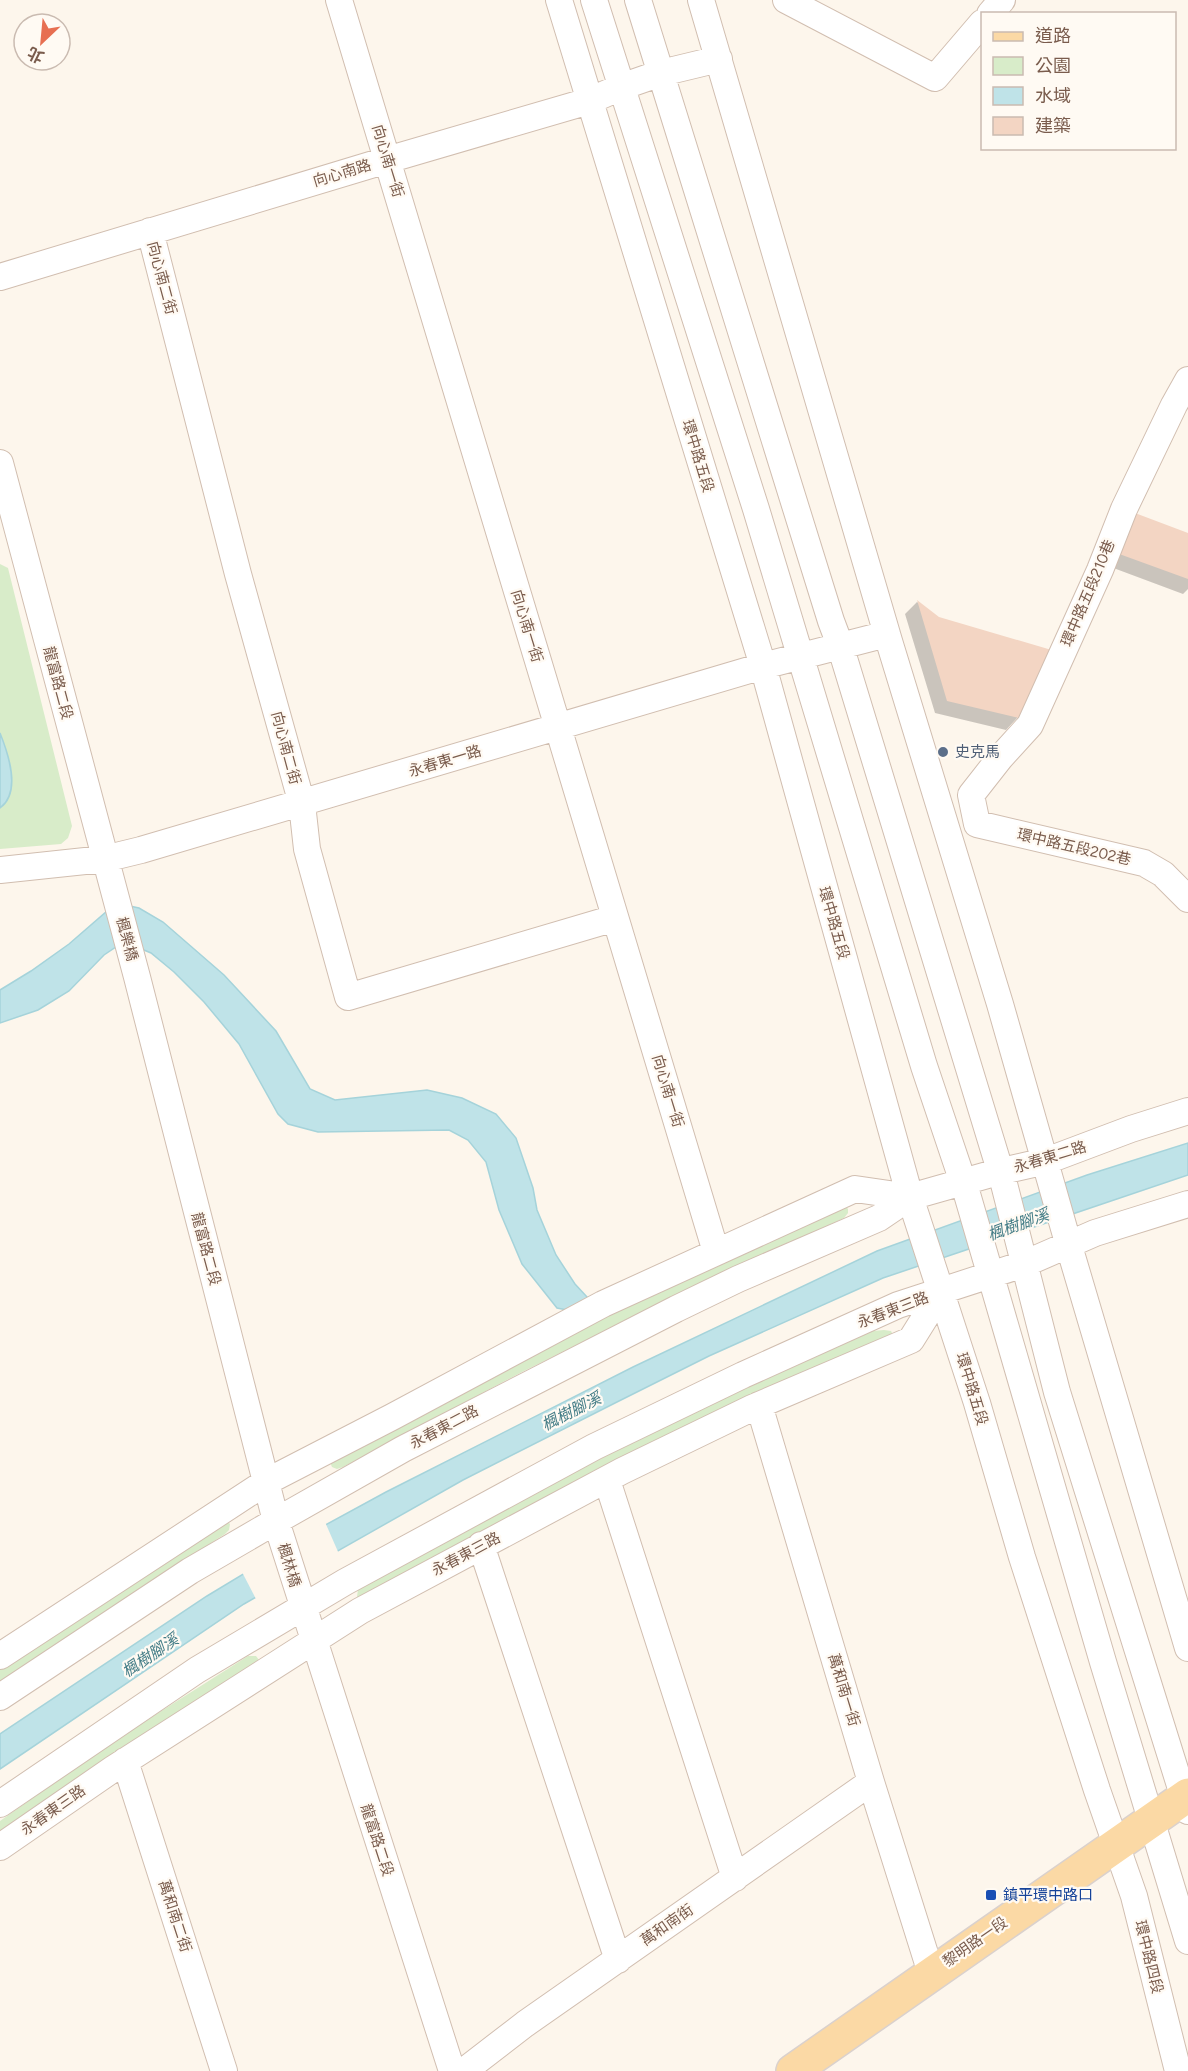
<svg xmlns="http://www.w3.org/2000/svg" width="1188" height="2071" viewBox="0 0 1188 2071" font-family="Figtree,'Noto Sans TC',sans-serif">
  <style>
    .green { fill: #d8ecc9 }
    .water { fill: #bfe3e8; stroke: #a5d3da; stroke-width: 1.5 }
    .pier { fill: #fdf6ec }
    .shadow { fill: #0003 }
    .building { fill: #f3d5c3 }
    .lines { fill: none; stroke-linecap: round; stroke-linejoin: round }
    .minor-casing { stroke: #d1beb0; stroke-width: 28 }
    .major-casing { stroke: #dad1cd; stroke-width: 36 }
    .minor { stroke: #fff; stroke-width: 26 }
    .major { stroke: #fbd9a5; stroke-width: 33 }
    .service-dot { fill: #5c6f8a; stroke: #fffaf3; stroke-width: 2 }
    .transit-dot { fill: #1a4fb4; stroke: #fffaf3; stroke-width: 2 }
    .labels { text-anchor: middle; stroke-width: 4.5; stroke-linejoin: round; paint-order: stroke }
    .street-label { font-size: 15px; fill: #7a5c4d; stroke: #fffaf3 }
    .service-label { font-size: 15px; fill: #4e5e75; stroke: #fffaf3; text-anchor: start }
    .transit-label { font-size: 15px; fill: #164399; stroke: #fffaf3; text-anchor: start }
    .water-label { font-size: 16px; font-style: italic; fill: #437c86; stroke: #fffaf3 }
  </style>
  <rect width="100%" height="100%" fill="#fdf6ec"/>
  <!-- green -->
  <path class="green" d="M0,564l8,4 64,258 -4,12 -7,6 -61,5z
    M844,1204l4,5v4l-4,5 -201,94 -121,60 -179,95 -6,2 -5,-2 -2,-5 246,-139z
    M884,1330l7,1 2,4 -531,268 -5,-6 1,-8 214,-116 148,-73 153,-69z
    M225,1519l5,5 -1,6 -4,4 -73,47 -152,103v-23z
    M248,1656h8l3,4v8l-259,173v-20l114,-80z"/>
  <!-- water -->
  <path class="water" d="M0,733c8,20 22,59 0,75z
    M125,905l14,3 24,14 61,53 52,56 34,58 25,11 92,-10 35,8 34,16 20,24 17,50 4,22 19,45 19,29 13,14 -21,12 -10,-2 -35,-44 -23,-54 -13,-48 -18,-22 -19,-10 -131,2 -30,-8 -10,-10 -39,-70 -35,-42 -30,-30 -23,-19 -19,-8 -16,2 -12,8 -35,36 -31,19 -38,13v-33l31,-19 38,-27 37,-32z
    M1188,1143v32l-305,103 -174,78 -92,46 -154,78 -219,124 -244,165v-35l207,-138 111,-67 68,-37 247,-125 244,-116 210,-76z"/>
  <!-- pier -->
  <path class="pier" d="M325,1522l14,32 -82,47 -15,-29z"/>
  <!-- shadow -->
  <path class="shadow" d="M1114,524l74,10v55l-5,5 -83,-31z
    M917,602l22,16 79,99 -12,13 -71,-17 -30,-99z"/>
  <!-- building -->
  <path class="building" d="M1127,510l61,23v46l-77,-28z
    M917,600l22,17 116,34 -36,67 -72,-17z"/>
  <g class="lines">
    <defs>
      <path id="minor" d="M339,0l377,1252
        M559,0l204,666 147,531 67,206 45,154 75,233 37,106 44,175
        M594,0l162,509 168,557 43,128 136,468 85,279
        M638,0l193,621 9,24 163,535 54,212 131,419
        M701,0l188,641 111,363 69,242 119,402
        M786,0l149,78 47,-55
        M990,14l12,-14
        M150,231l88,343 64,230 5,45 41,148 267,-79
        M0,277l387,-117 202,-59 32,-14 40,-14 58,-14
        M1188,380l-14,25 -50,104 -24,61 -70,155 -30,33 -29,37 6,29 167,39 19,11 25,25
        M0,463l137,514 139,544 176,550
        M0,870l104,-11 37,-9 622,-184 124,-32
        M759,1405l112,377 60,191
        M607,1480l128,398
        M481,1545l137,415
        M0,1656l266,-174 126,-65 211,-113 252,-115 55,8
        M0,1697l190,-126 86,-50 127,-72 273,-140 62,-30 141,-61 31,-21 88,-25 48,-11 85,-32 57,-18
        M125,1761l99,310
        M0,1804l197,-134 148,-88 249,-135 149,-72 155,-70 126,-41 71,-31 93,-29
        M0,1847l113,-78 247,-158 262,-140 130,-63 159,-68 30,-48
        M464,2071l61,-47 346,-242"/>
      <path id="major" d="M793,2071l395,-276"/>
    </defs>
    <!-- minor casing -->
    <use href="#minor" class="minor-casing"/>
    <!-- major casing -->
    <use href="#major" class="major-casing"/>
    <!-- minor -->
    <use href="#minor" class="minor"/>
    <!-- major -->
    <use href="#major" class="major"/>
  </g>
  <!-- markers -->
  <circle class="service-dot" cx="943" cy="752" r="6"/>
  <rect class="transit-dot" x="985" y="1889" width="12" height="12" rx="3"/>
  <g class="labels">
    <!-- street labels -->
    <g class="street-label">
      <text transform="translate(388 161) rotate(73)" y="5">向心南一街</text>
      <text transform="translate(342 173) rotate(-17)" y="5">向心南路</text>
      <text transform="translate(162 278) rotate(75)" y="5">向心南二街</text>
      <text transform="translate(698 456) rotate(73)" y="5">環中路五段</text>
      <text transform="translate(1088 593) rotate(-67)" y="5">環中路五段210巷</text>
      <text transform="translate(527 626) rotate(73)" y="5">向心南一街</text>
      <text transform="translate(58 683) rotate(75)" y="5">龍富路二段</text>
      <text transform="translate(286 748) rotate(75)" y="5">向心南二街</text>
      <text transform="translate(445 761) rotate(-17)" y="5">永春東一路</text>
      <text transform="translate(1074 847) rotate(13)" y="5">環中路五段202巷</text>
      <text transform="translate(834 923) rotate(74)" y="5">環中路五段</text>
      <text transform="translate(127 939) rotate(75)" y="5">楓樂橋</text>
      <text transform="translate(668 1091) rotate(73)" y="5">向心南一街</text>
      <text transform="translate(1050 1157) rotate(-17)" y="5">永春東二路</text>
      <text transform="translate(206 1249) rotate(75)" y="5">龍富路二段</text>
      <text transform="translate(893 1310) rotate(-21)" y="5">永春東三路</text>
      <text transform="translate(972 1389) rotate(73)" y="5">環中路五段</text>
      <text transform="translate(444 1427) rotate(-28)" y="5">永春東二路</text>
      <text transform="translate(466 1554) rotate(-28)" y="5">永春東三路</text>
      <text transform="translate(289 1565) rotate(73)" y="5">楓林橋</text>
      <text transform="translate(844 1690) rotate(73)" y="5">萬和南一街</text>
      <text transform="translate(53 1810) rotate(-35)" y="5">永春東三路</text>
      <text transform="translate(377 1840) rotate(72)" y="5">龍富路二段</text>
      <text transform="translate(175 1916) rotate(72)" y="5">萬和南二街</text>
      <text transform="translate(667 1925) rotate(-35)" y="5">萬和南街</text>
      <text transform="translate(975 1942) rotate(-35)" y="5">黎明路一段</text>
      <text transform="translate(1149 1957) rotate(76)" y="5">環中路四段</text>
    </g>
    <!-- service labels -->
    <g class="service-label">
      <text x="955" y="757">史克馬</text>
    </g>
    <!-- transit labels -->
    <g class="transit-label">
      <text x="1003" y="1900">鎮平環中路口</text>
    </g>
    <!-- water labels -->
    <g class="water-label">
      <text transform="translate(1018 1224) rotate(-20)" y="6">楓樹腳溪</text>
      <text transform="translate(571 1411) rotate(-27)" y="6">楓樹腳溪</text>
      <text transform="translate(150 1655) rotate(-34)" y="6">楓樹腳溪</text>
    </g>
  </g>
  <!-- legend -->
  <rect x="981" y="12" width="195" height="138" fill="#fffaf3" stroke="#cabbb1" stroke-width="1.5"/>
  <rect x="993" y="32" width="30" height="9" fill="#fbd9a5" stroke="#cabbb1" stroke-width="1.5"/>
  <text x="1035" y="42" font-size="18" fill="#7a5c4d">道路</text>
  <rect x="993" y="57" width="30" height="18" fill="#d8ecc9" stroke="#cabbb1" stroke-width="1.5"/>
  <text x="1035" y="72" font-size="18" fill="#7a5c4d">公園</text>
  <rect x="993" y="87" width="30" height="18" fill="#bfe3e8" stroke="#cabbb1" stroke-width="1.5"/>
  <text x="1035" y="102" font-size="18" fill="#7a5c4d">水域</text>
  <rect x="993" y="117" width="30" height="18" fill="#f3d5c3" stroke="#cabbb1" stroke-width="1.5"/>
  <text x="1035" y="132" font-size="18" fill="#7a5c4d">建築</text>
  <!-- north arrow -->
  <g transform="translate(42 42) rotate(206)"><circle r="28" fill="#fffaf3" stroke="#cabbb1" stroke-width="1.5"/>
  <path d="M0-4.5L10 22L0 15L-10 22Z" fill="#e76f51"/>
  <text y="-9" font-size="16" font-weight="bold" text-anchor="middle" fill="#7a5c4d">北</text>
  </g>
</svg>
